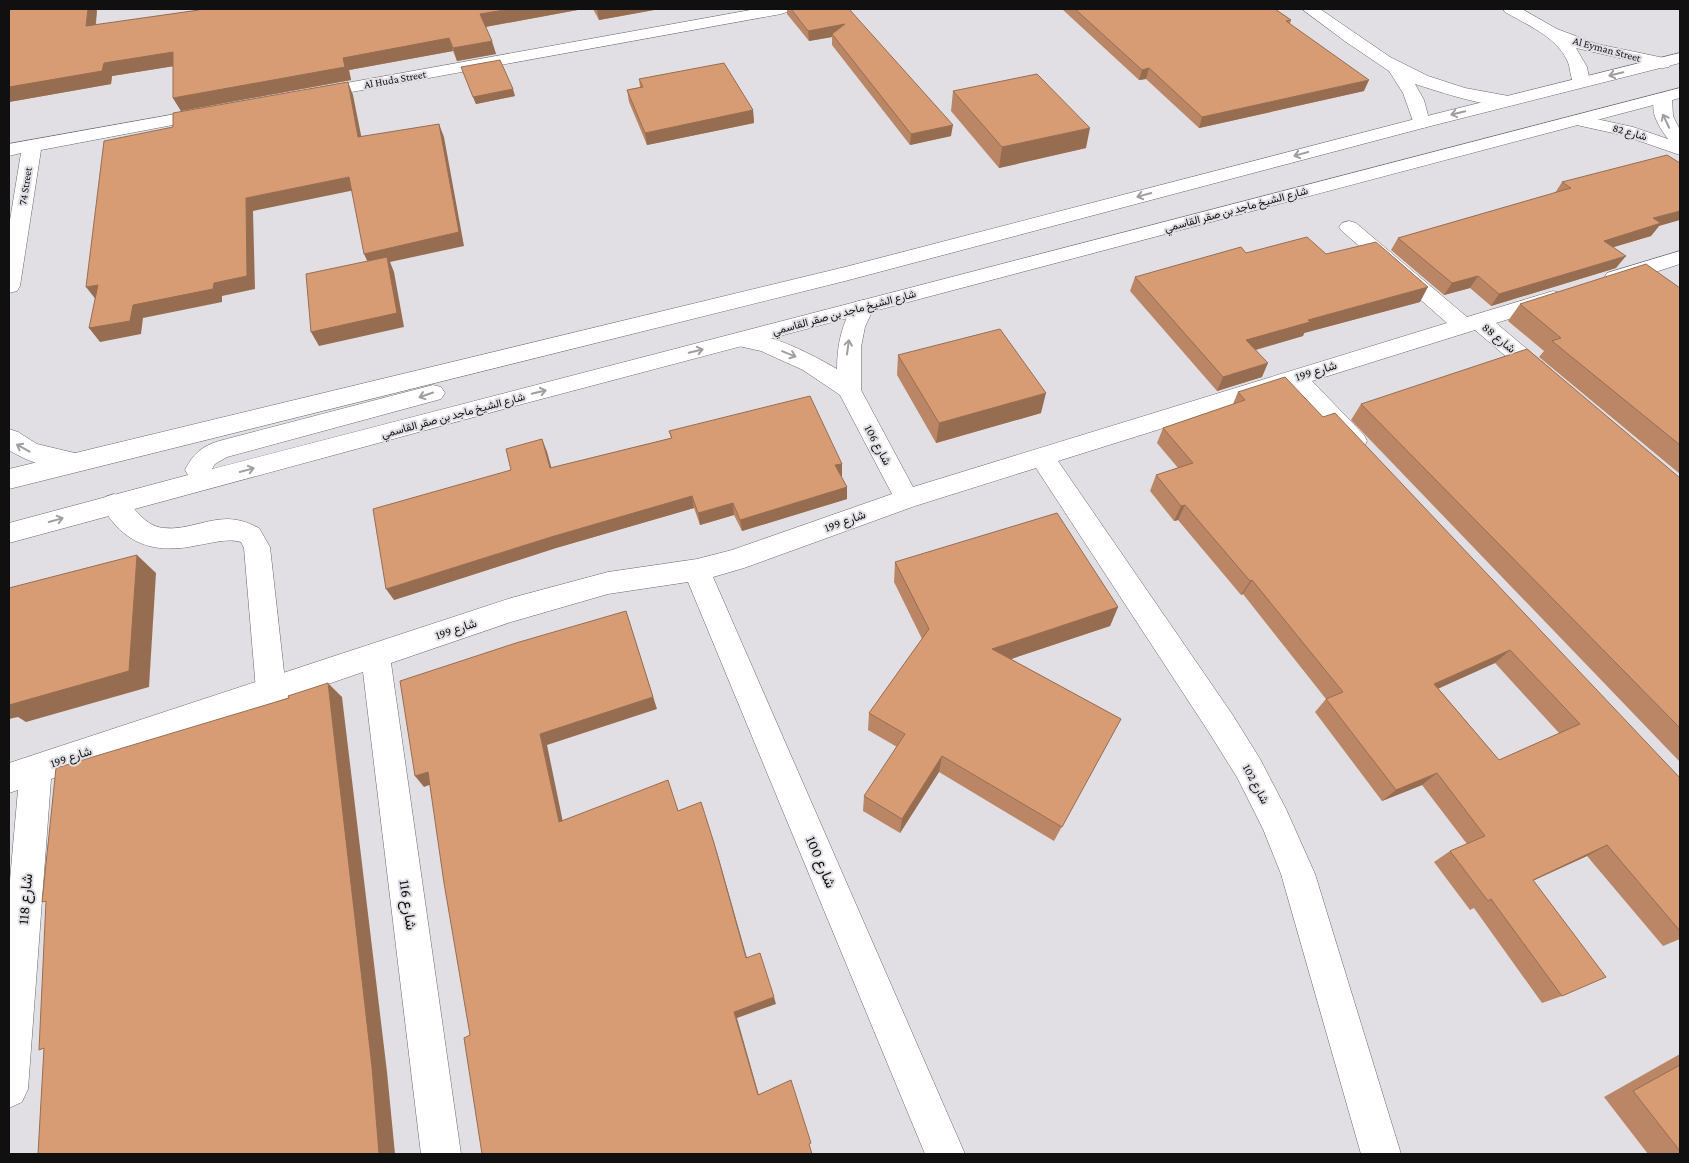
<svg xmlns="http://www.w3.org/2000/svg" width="1689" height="1163" viewBox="0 0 1689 1163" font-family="'Crimson Pro',Vazirmatn,serif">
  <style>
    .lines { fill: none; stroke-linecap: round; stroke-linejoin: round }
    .service-casing { stroke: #69676c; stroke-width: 1 }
    .minor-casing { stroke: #69676c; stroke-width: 1 }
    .tertiary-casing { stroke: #69676c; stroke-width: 1 }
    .service { fill: #fff; fill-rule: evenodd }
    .minor { fill: #fff; fill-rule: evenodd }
    .tertiary { fill: #fff; fill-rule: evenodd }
    .wall { fill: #ba8665; fill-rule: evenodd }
    .shaded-wall { fill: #976d52 }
    .building { fill: #d89c75; stroke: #976d52; fill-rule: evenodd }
    .oneway { stroke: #9f9fa0 }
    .labels { text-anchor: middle; stroke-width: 4; stroke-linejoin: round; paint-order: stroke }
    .far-street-label { font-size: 11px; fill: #101011; stroke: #e1dfe4 }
    .street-label { font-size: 12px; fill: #101011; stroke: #e1dfe4 }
    .near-street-label { font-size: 15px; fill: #101011; stroke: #e1dfe4 }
  </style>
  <rect width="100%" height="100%" fill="#e1dfe4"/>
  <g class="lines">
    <defs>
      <path id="service" d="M114,494c20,6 26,32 50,34 24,3 49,-13 73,-8 8,1 15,5 22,8l11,19 16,143 -4,9 -11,4 -11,-4 -4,-9 -12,-142 -3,-6c-13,-4 -29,1 -42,3 -44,10 -76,0 -98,-41l4,-7z"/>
      <path id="minor" d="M756,9h33l-2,3 -6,2 -468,85 -6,-1 -3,-4 3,-4 6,-1z
        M1302,9h18l70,48 38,19 37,12 49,9 3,4 -3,4c-21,5 -77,-14 -99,-21l9,16 6,23 -3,4 -6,1 -6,-1 -12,-34 -14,-22 -43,-29z
        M1503,9h19l35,20 40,15 72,15 2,4 -2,4 -6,1 -87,-20 11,19 3,15 -3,4 -6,1 -6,-1c-5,-7 -4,-18 -8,-26 -12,-24 -40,-35 -62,-48z
        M1663,93l6,1 3,4 1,18 7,14v25l-58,-20 -50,-11 -3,-4 3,-4 6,-1 55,12 35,12c-9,-12 -21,-30 -11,-45z
        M209,108l6,1 3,4 -3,4 -174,33 -21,136 -3,5 -8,2v-67l12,-73 -12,3v-12z
        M1349,221l7,2 111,94 86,-26 8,2 3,5 -3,5 -65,20 57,48 4,6 -4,6 -8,2 -8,-2 -62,-53 -163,51 52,54 3,6 -3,6 -9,3 -9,-3 -55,-59 -233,73 174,253 28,45 26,50 29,65 86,280h-40l-80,-280 -18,-45 -25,-50 -28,-45 -174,-266 -121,38 -171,62 -31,9 252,577h-40l-237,-572 -80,12 -97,28 -120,41 70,491h-40l-58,-482 -312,107 -23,310 -6,13 -13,6v-217l9,-101 -9,3v-30l502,-165 97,-26 89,-13 35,-9 160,-56 -52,-99 -37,-25 -42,-19 -27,-6 -3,-5 3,-5c27,-8 79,20 103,34 0,-25 5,-46 18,-67l8,-2 8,2 3,5 -9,20 -4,20v43l52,97 534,-164 -105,-92 -3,-4 3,-4z
        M1680,251v13l-65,21 -8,-2 -3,-5 3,-5z
        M9,429l9,3 19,12 46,11 4,7 -4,7c-19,6 -58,-8 -74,-19z"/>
      <path id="tertiary" d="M1680,53v10l-253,64 -582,154 -836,208v-20l836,-202 570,-148z
        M1680,88v10l-1165,308 -506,137v-20l179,-48 -3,-5c8,-16 17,-24 34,-29l214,-56 8,2 4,6 -4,6 -214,58 -12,7 -3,5z"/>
    </defs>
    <!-- service casing -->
    <use href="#service" class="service-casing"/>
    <!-- minor casing -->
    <use href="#minor" class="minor-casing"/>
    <!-- tertiary casing -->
    <use href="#tertiary" class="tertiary-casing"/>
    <!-- service -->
    <use href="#service" class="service"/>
    <!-- minor -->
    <use href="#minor" class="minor"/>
    <!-- tertiary -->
    <use href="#tertiary" class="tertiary"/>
  </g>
  <!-- wall -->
  <path class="wall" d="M9,9h88l-1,16 103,-15v-1h384l-97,18 10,27 -39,7 -4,-10 -104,19 2,10 -170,31 -8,-13v-32l-61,10 -1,8 -102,18z
    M593,9h61v1l-55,10z
    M787,9h62l102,127 -41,9 -78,-100v-8l-23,4 -22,-27z
    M1062,9h213l16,11 -1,4 74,67 -165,37 -53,-49 -7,1z
    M461,67l54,29 -39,8z
    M639,79l114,31 1,13 -107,22 -18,-43 -2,-12 13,-3z
    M953,91l133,57 -87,20 -48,-57z
    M1562,182l97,44 -8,10 -38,11 3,21 -125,38 -21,-18 -26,7 -53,-45 7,-12 157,-45z
    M1246,253l80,1 94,48 -116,31 -1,3 -47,14 6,27 -45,14 -87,-100 5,-14z
    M1680,288v186l-141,-117 5,-6 -36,-30 12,-17z
    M898,355l143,58 -105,30 -39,-68z
    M1238,392l85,25 357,361v161l-17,7 -76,-90 -54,24 29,116 -20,7 -68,-95 -4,2 -36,-48 16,-11 17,-7 -45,-59 -40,16 -67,-89 11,-13 -83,-105 -2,1 -63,-75 -4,1 -24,-30 6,-16 22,-7 -21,-25 6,-15 70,-24zM1495,663l64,70 -60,27 -61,-72z
    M1361,404l319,74v284l-329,-342z
    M669,431l173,45h-1l6,11v12l-105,32 -8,-16 -34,10 -6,-17 -138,40 -162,52 117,-130 31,-31 5,13 4,16 120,-30z
    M895,562l223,45 -8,19 -99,33 110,60 -67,122 -115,-69 -39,61 -37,-22 1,-15 33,-49 -29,-17 1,-17 53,-74 -28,-57z
    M1680,1054v100h-32l-44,-57z"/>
  <!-- shaded-wall -->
  <path class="shaded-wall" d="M88,9h9l-3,30 -8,-13z
    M510,9h73l-99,18 -4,-13z
    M597,9h57v1l-55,10z
    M845,24l-13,10v3l-23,4 -1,-10z
    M449,38l4,13 -104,19 2,10 -170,31 -8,-13 170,-40z
    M492,41l4,13 -39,7 -4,-13z
    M173,52l8,13 -69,11 -1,8 -102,18v-15l95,-24z
    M1149,68l-3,11 -7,1 3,-10z
    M1369,80l-5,11 -165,37 3,-11z
    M348,82l5,13 11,55 -6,-13z
    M513,89l2,7 -39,8 -3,-7z
    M753,110l1,13 -107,22 -2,-12z
    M439,124l5,13 20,109 -74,16 4,10 10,55 -85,19 -8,-14 59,-65 -6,-13z
    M953,125l-2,11 -41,9 1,-11z
    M1090,128l-4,20 -87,20 3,-21z
    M349,177l6,13 -102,21 2,78 -33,7v6l-79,16 -2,16 -41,8 -11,-14 44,-23 81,-22 32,-85z
    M1680,211v9l-21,6 -8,10 -57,17 10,-12 49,-23z
    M1626,256l-10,12 -125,38 8,-12z
    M1478,276l-8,12 -26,7 8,-12z
    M98,285l-1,16 -11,-14z
    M1428,287l-8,15 -116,31 -1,3 -63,18 6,-14 62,-20z
    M1268,363l-6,14 -45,14 6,-14z
    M1046,393l-5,20 -105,30 3,-20z
    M542,439l5,13 8,28 -5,-12z
    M842,464v12l-7,2v-13z
    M847,487v12l-105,32 -2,-11z
    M692,496l2,12 -138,40 -162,52 -8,-11 165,-52z
    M733,503l1,12 -34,10 -2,-12z
    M1185,505l-7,15 -4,1 7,-15z
    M137,555l19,18 -7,114 -123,35 -8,-5 -9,2v-16z
    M1252,580l-9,14 -2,1 9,-14z
    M1118,607l-8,19 -123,41 5,-18z
    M626,611l31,98 -110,36 18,87 -6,-10 -19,-88z
    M1510,650l-15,13 -75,34 14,-13z
    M328,683l14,14 45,375 8,82h-16z
    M942,756l-3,16 -39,61 2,-14z
    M428,772l9,10 -13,5 -9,-11z
    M1437,773l-15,12 -40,16 14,-11z
    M714,843l3,9 32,113 -3,-7z
    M1607,845l-20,11 -72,33 18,-9z
    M774,997l2,7 -39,14 23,81 -2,-4 -24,-83z"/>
  <!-- building -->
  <path class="building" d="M9,9h79l-2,17 113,-16v-1h311l-30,5 12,27 -39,7 -4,-10 -106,20 2,9 -172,31v-46l-69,11 -2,8 -93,16z
    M791,9h58l104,116 -42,9 -79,-100 13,-10 -37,7z
    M1075,9h200l16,11 -5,1 83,59 -167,37 -53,-49 -7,2z
    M500,60l13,29 -40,8 -12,-30z
    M724,63l29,47 -108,23 -18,-43 16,-3 -4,-8z
    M1037,74l53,54 -88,19 -49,-56z
    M348,82l10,55 81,-13 20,108 -95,22 -15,-77 -103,21 1,78 -33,7 -1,6 -80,16 -3,16 -41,7 9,-43 -12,2 18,-146 69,-14v-14z
    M1667,155l13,8v48l-27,7 8,5 -57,18 22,15 -127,38 -21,-18 -26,7 -54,-45 173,-50 -9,-6z
    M1307,237l19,17 50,-12 52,45 -120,33 2,2 -64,18 22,23 -45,14 -88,-100 106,-30 5,6z
    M387,257l10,56 -86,19 -5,-58z
    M1646,264l34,24v157l-128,-104 9,-3 -41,-34z
    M1000,329l46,64 -107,30 -41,-68z
    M1527,349l153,129v250l-319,-324z
    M1285,377l38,40 12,-4 345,365v153l-73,-86 -74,35 73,97 -44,19 -71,-97 -3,2 -38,-50 35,-15 -48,-63 -41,17 -70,-91 17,-7 -91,-112 -2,1 -65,-76 -4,1 -25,-31 37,-12 -30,-35 82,-28 -7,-8zM1510,650l70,74 -81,36 -65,-76z
    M810,396l32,68 -7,1 12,22 -107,33 -7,-17 -35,10 -6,-17 -141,41 -165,52 -13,-80 138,-39 -5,-21 36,-10 8,29 122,-30 -3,-7z
    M1057,513l61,94 -126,42 129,70 -59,108 -120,-71 -40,63 -38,-23 41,-62 -36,-21 60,-84 -34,-67z
    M137,555l-8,116 -120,34v-117z
    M626,611l27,86 -113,37 19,88 109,-42 10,31 23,-9 13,41 32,115 14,-5 14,44 -40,15 24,83 33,-15 20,63 -2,1 3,10h-330l-18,-116 6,-3 -26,-152 -16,-111 -13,4 -15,-95 116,-38z
    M328,683l44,384 7,87h-341l6,-106 -5,2 7,-149 -4,1 14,-134 233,-70 -1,-2z
    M1680,1065v86l-47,-60z"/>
  <!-- one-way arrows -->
  <defs><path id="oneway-shaft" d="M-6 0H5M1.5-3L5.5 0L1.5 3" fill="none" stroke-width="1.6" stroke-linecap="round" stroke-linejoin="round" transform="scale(1.25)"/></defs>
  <g class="oneway">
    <use href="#oneway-shaft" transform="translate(1616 74) rotate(166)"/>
    <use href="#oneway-shaft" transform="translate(1458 113) rotate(166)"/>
    <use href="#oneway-shaft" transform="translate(1666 121) rotate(-115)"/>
    <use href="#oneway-shaft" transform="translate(1301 154) rotate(165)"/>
    <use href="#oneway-shaft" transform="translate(1144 195) rotate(165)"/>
    <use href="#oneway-shaft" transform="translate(848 347) rotate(-82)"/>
    <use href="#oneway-shaft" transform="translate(696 351) rotate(-14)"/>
    <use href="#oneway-shaft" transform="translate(789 354) rotate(22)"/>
    <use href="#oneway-shaft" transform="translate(539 392) rotate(-14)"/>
    <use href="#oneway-shaft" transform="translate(426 395) rotate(161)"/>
    <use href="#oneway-shaft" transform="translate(23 448) rotate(-151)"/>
    <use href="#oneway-shaft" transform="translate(247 470) rotate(-15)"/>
    <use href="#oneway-shaft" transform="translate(56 520) rotate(-15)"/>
  </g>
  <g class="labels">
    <!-- far-street labels -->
    <g class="far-street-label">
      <text transform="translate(1607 49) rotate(15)" y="4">Al Eyman Street</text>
      <text transform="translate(395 79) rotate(-10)" y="4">Al Huda Street</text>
      <text transform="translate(1630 132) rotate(16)" y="4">شارع 82</text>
      <text transform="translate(25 186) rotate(-81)" y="4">74 Street</text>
      <text transform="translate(1236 209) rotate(-15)" y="4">شارع الشيخ ماجد بن صقر القاسمي</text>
      <text transform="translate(844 312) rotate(-15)" y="4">شارع الشيخ ماجد بن صقر القاسمي</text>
      <text transform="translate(453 415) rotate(-15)" y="4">شارع الشيخ ماجد بن صقر القاسمي</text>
    </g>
    <!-- street labels -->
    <g class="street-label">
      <text transform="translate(1499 338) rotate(40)" y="4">شارع 88</text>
      <text transform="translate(1316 371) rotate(-17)" y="4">شارع 199</text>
      <text transform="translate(878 445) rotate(62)" y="4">شارع 106</text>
      <text transform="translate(845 521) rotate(-20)" y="4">شارع 199</text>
      <text transform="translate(456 629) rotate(-18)" y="4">شارع 199</text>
      <text transform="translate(71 757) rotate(-18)" y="4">شارع 199</text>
      <text transform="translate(1256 784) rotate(62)" y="4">شارع 102</text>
    </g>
    <!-- near-street labels -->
    <g class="near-street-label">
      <text transform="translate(821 862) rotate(67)" y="5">شارع 100</text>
      <text transform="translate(25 899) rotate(-85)" y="5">شارع 118</text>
      <text transform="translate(408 905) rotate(82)" y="5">شارع 116</text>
    </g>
  </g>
  <!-- border -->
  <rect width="1689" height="1163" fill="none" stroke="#101011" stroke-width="20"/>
</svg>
